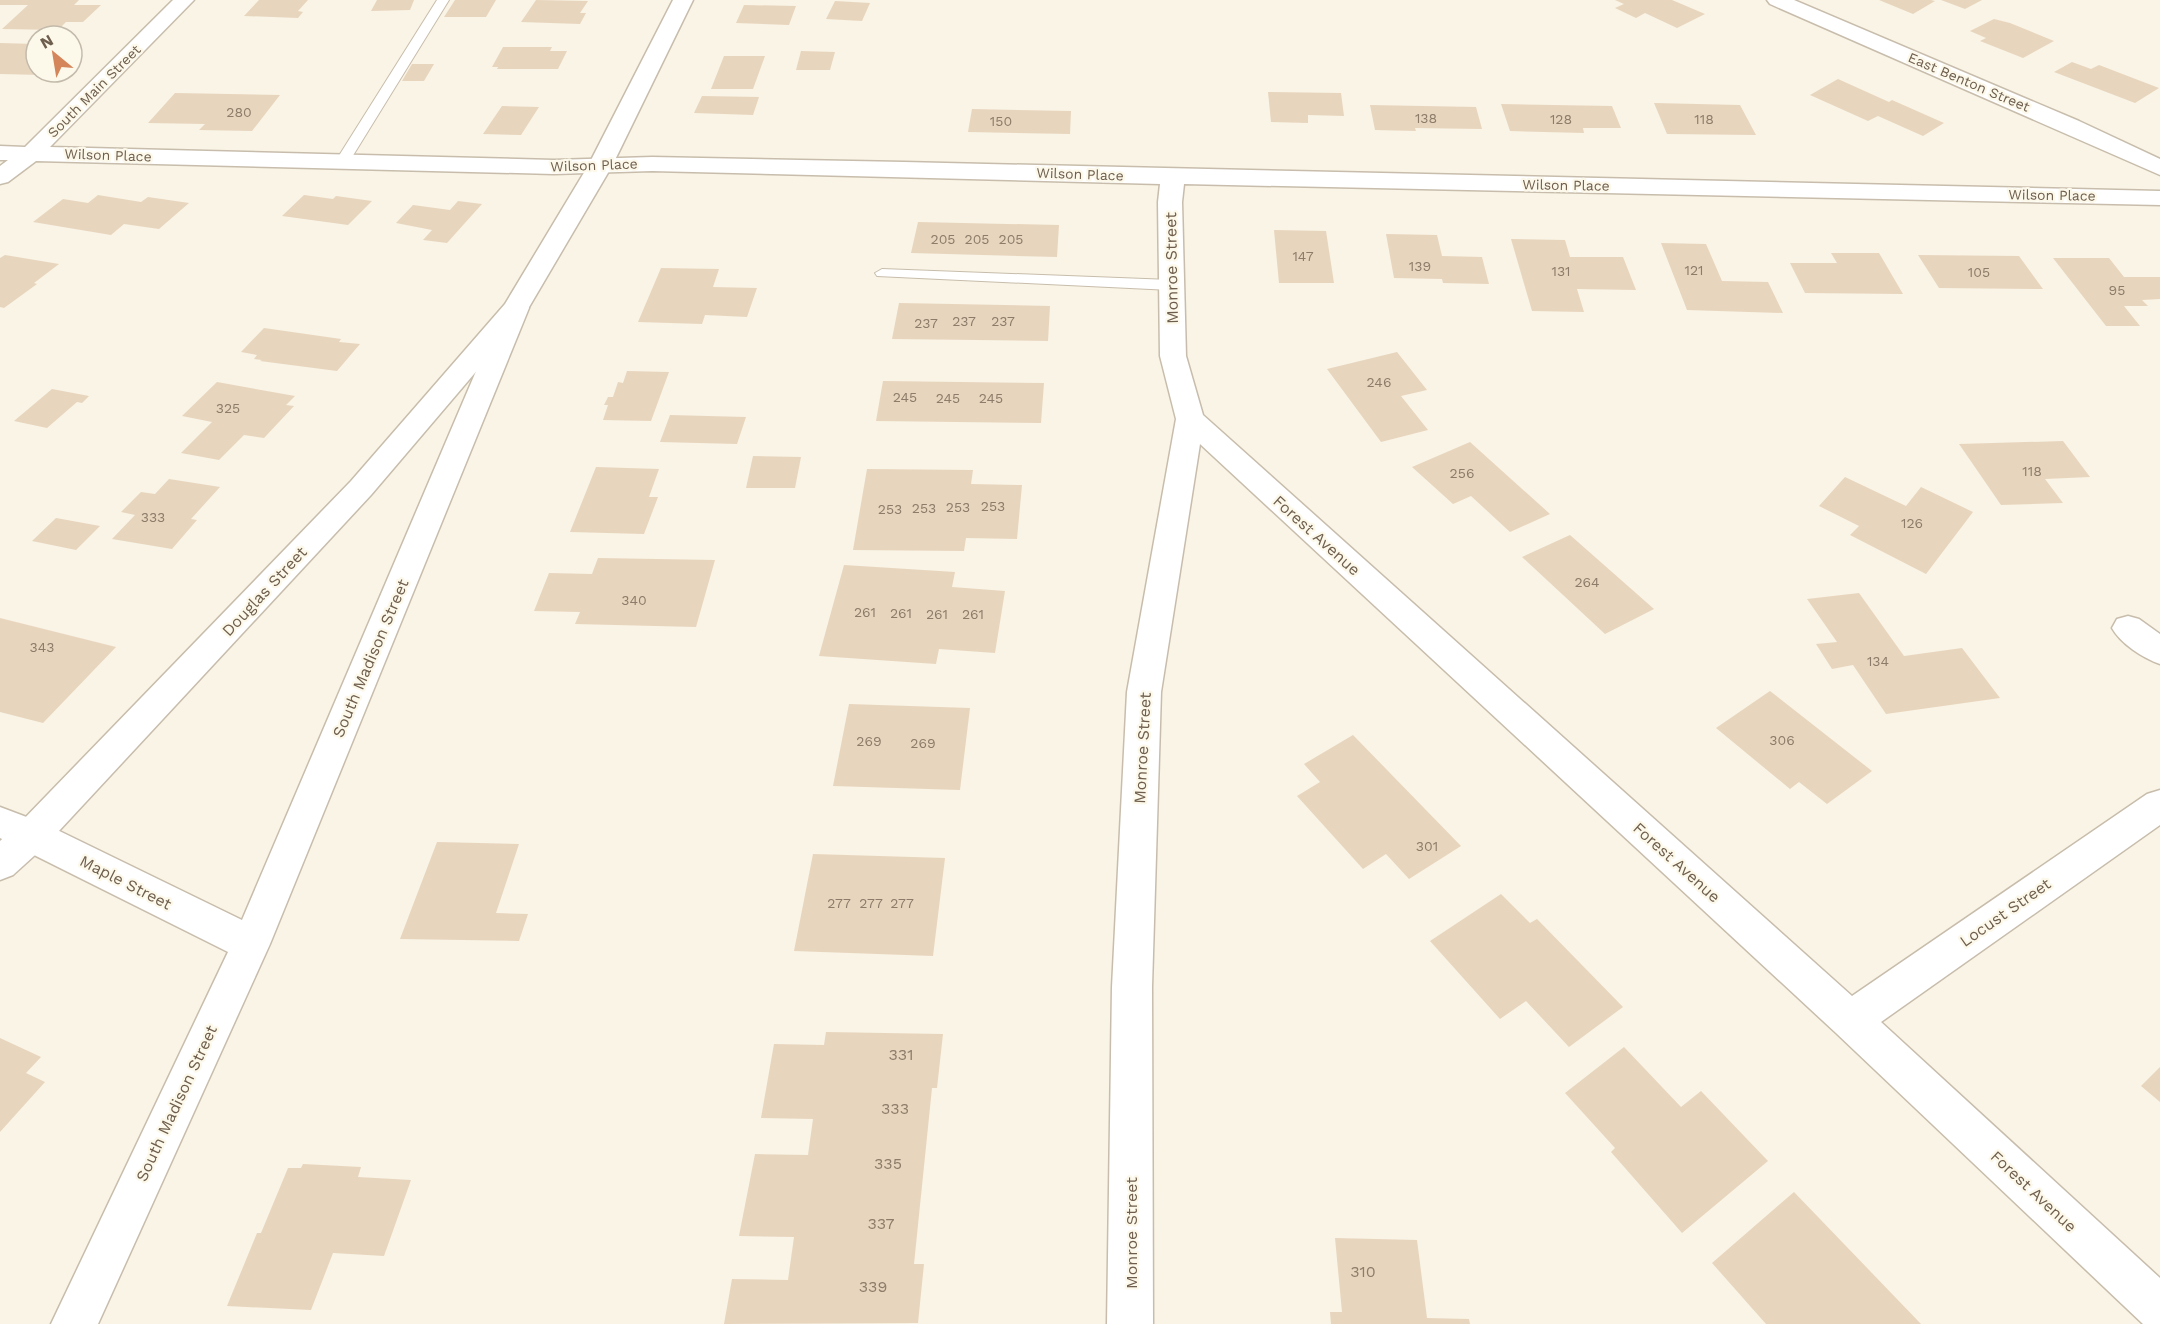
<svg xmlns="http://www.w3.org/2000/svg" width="2160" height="1324" viewBox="0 0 2160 1324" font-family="'Work Sans',sans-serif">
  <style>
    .building { fill: #e8d5be }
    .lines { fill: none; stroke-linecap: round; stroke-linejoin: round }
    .service-casing { stroke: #c8bdac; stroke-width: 2 }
    .minor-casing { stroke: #c8bdac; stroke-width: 3 }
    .tertiary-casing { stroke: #c8bdac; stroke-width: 3 }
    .service { fill: #fff; fill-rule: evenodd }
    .minor { fill: #fff; fill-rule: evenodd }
    .tertiary { fill: #fff; fill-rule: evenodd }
    .labels { text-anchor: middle; stroke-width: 4.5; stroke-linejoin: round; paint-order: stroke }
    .far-street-label { font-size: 14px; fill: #6e5e4d; stroke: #fcf8ea }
    .number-label { font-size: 14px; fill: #8c7c69 }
    .street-label { font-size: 16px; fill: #6e5e4d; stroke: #fcf8ea }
    .near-number-label { font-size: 16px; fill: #8c7c69 }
  </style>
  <rect width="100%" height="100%" fill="#f9f4e5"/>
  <!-- building -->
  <path class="building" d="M0,0h79l-5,5h27l-18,17h-17l-8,8 -56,-1 26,-24h-28z
    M259,0h49l-10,11 5,1 -5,6 -54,-2z
    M377,0h37l-4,10 -39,1z
    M455,0h41l-10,17h-42z
    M536,0l52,1 -8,12h6l-6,11 -59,-2z
    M1615,0h57l33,14 -28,14 -32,-15 -9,5 -21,-10 9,-4z
    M1879,0h52l4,1 -22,13z
    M1941,0h41l-17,9z
    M835,1l35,2 -8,18 -36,-2z
    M744,5l52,1 -7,19 -53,-2z
    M1994,19l16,4 44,18 -31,17 -43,-17 6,-3 -16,-7z
    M0,43l36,1 -3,7h3v21h9l-3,3 -42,-1z
    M503,47h49l-2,4h17l-9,18h-61l1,-2h-6z
    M801,51l34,1 -5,18h-34z
    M724,56h41l-12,33h-42z
    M2072,62l19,7 8,-4 60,23 -24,15 -81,-31z
    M412,64h22l-10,17h-22z
    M1838,79l51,23 3,-2 52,23 -21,13 -45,-20 -10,5 -58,-26z
    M1268,92l73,1 3,23 -36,-1v8l-37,-1z
    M175,93l105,2 -28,36 -53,-1 6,-6 -57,-1z
    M702,96l57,1 -6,18 -59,-2z
    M1654,103l86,2 16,30 -89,-1z
    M1501,104l111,2 9,22h-38l1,5 -74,-2z
    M1370,105l106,2 6,22 -67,-1 1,3 -41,-1z
    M502,106l37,1 -18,28 -38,-1z
    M972,109l99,2 -1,23 -102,-2z
    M98,195l43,7 7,-5 41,6 -30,26 -35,-5 -13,11 -78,-13 30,-23 25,4z
    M304,195l29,4 3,-3 36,5 -24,24 -66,-9z
    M458,201l24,3 -35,39 -24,-3 9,-10 -36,-7 17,-18 37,5z
    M918,222l141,3 -2,32 -146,-4z
    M1274,230l52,1 8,52h-55z
    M1386,234l51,1 5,21 40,1 7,27 -46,-1 -1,-4 -48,-1z
    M1511,239l54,1 5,17h53l13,33 -59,-1 7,23 -52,-1z
    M1661,243l45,1 16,37 46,1 15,31 -96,-3z
    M1831,253h48l24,41 -98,-1 -15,-30h47z
    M5,255l54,9 -25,19 3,1 -33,24 -4,-1v-49z
    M1918,255l101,1 24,33 -104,-1z
    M2053,258h56l15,19h36v22l-18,1 6,6h-24l16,20h-34z
    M661,268l58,1 -6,18 44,1 -10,29 -42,-2 -3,9 -64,-2z
    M899,303l151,3 -2,35 -156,-2z
    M264,328l77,11 -2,3 21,2 -23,27 -77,-10 2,-1 -8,-1 3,-4 -16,-3z
    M1397,352l30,38 -26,6 27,34 -47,12 -54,-73z
    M627,371l42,1 -18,49 -48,-1 5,-15h-4l4,-8h5l5,-15 5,1z
    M883,381l161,2 -3,40 -165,-2z
    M217,382l78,14 -9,9 8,1 -30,32 -20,-3 -25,25 -38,-7 31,-31 -30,-6z
    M52,389l37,7 -7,7 -5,-1 -30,26 -33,-7z
    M670,415l76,2 -9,27 -77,-2z
    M2063,441l27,36 -45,2 18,24 -62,2 -42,-61z
    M1470,442l80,72 -40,18 -39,-36 -18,8 -41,-37z
    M753,456l48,1 -6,31h-49z
    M596,467l63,2 -10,28h9l-14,37 -74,-2z
    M867,469l106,1 -2,14 51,1 -5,54 -51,-1 -2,13 -111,-1z
    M1845,477l61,29 15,-19 52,25 -47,62 -76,-39 9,-9 -40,-20z
    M169,479l51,8 -29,32 6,1 -25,29 -60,-10 23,-24 -14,-3 20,-20 14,2z
    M56,518l44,8 -24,24 -44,-9z
    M1570,535l84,74 -49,25 -83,-77z
    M598,558l117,2 -19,67 -121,-3 5,-12 -46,-1 15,-38 43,1z
    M844,565l111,7 -3,15 53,4 -10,62 -56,-4 -3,15 -117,-8z
    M1859,593l45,63 58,-8 38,50 -114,16 -33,-49 -21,4 -16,-25 21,-2 -30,-43z
    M0,618l116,29 -73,76 -43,-11z
    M1770,691l102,80 -45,33 -28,-22 -9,7 -74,-61z
    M849,704l121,4 -10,82 -127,-4z
    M1353,735l108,111 -52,33 -23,-25 -23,15 -66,-73 23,-14 -16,-18z
    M437,842l82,2 -23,69 32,1 -9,27 -119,-2z
    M813,854l132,4 -12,98 -139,-5z
    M1501,894l29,29 7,-4 86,88 -54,40 -43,-46 -26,18 -70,-78z
    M826,1032l117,2 -6,54h-5l-18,176h10l-6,59 -194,1 8,-45 56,1 6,-43 -55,-1 16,-82 53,1 5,-36 -52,-1 13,-74 50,1z
    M0,1038l41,19 -15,16 19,9 -45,50z
    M1624,1047l57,60 20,-16 67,70 -86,72 -71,-81 4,-4 -50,-55z
    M2160,1067v35l-19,-16z
    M303,1164l58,3 -3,10 53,3 -27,76 -51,-3 -22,57 -84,-4 30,-73h4l27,-65h13z
    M1794,1192l127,132h-155l-54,-61z
    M1335,1238l82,2 10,78 42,1 1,5h-139l-1,-12h12z"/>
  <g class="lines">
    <defs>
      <path id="service" d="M437,0h12l-100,162 -7,4 -5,-1 -2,-3z
        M882,269l289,11 8,5 -8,5 -294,-14 -2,-3z"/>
      <path id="minor" d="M173,0h21l-144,147 504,13 98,-3 252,5 1256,29v14l-976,-21 -2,18 4,154 17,59 649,581 295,-202 13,-4v35l-279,197 279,256v46h-17l-307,-291 -636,-589 -39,248 -9,295 1,337h-46l5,-337 15,-295 49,-273 -16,-63 -2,-154 2,-18 -508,-13 -98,3 -518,-13 -28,21 -8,2v-18l8,-6h-8v-14l25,1z
        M1767,0h27l285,121 81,38v16l-390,-171z
        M516,300l9,2 4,6 -259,636 -172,380h-47l177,-372 -228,-114v-31l45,17 197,96 261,-612 4,-6z
        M2128,616l11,3 21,15v30c-17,-6 -39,-20 -48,-36l5,-9z"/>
      <path id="tertiary" d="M673,0h20l-81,166 -87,148 -154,181 -326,351 -32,29 -13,5v-39l19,-17 332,-343 154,-177 83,-138z"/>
    </defs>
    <!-- service casing -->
    <use href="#service" class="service-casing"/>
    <!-- minor casing -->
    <use href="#minor" class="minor-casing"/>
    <!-- tertiary casing -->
    <use href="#tertiary" class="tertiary-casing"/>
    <!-- service -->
    <use href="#service" class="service"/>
    <!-- minor -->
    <use href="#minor" class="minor"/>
    <!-- tertiary -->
    <use href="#tertiary" class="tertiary"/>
  </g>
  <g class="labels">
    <!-- far-street labels -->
    <g class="far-street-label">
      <text transform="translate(1969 82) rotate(23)" y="5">East Benton Street</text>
      <text transform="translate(94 91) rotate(-45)" y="5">South Main Street</text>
      <text transform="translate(108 155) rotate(2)" y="5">Wilson Place</text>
      <text transform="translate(594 165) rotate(-2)" y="5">Wilson Place</text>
      <text transform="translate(1080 174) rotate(2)" y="5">Wilson Place</text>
      <text transform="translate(1566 185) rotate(1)" y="5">Wilson Place</text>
      <text transform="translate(2052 195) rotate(1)" y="5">Wilson Place</text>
    </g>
    <!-- number labels -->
    <g class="number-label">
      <text x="239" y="117">280</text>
      <text x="1426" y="123">138</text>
      <text x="1561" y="124">128</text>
      <text x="1704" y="124">118</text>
      <text x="1001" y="126">150</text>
      <text x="943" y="244">205</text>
      <text x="977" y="244">205</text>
      <text x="1011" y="244">205</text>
      <text x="1303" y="261">147</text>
      <text x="1420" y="271">139</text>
      <text x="1694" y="275">121</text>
      <text x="1561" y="276">131</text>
      <text x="1979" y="277">105</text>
      <text x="2117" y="295">95</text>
      <text x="964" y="326">237</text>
      <text x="1003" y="326">237</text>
      <text x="926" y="328">237</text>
      <text x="1379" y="387">246</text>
      <text x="905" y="402">245</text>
      <text x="948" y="403">245</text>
      <text x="991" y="403">245</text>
      <text x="228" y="413">325</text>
      <text x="2032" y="476">118</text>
      <text x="1462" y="478">256</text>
      <text x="993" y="511">253</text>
      <text x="958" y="512">253</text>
      <text x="924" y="513">253</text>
      <text x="890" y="514">253</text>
      <text x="153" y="522">333</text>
      <text x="1912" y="528">126</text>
      <text x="1587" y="587">264</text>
      <text x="634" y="605">340</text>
      <text x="865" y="617">261</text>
      <text x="901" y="618">261</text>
      <text x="937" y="619">261</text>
      <text x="973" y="619">261</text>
      <text x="42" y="652">343</text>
      <text x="1878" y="666">134</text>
      <text x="1782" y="745">306</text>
      <text x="869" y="746">269</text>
      <text x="923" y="748">269</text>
      <text x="1427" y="851">301</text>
      <text x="839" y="908">277</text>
      <text x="871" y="908">277</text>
      <text x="902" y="908">277</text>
    </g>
    <!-- street labels -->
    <g class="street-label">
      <text transform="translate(1171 268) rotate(-91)" y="6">Monroe Street</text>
      <text transform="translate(1317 535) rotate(42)" y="6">Forest Avenue</text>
      <text transform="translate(264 591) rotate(-47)" y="6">Douglas Street</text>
      <text transform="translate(370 658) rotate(-67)" y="6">South Madison Street</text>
      <text transform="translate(1142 748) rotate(-87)" y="6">Monroe Street</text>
      <text transform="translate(1677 862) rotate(42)" y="6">Forest Avenue</text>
      <text transform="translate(126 882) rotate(27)" y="6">Maple Street</text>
      <text transform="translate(2005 912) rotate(-35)" y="6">Locust Street</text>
      <text transform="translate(176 1103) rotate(-65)" y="6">South Madison Street</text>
      <text transform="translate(2034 1191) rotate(43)" y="6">Forest Avenue</text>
      <text transform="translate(1131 1233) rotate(-90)" y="6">Monroe Street</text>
    </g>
    <!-- near-number labels -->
    <g class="near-number-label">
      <text x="901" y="1060">331</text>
      <text x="895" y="1114">333</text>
      <text x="888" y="1169">335</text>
      <text x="881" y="1229">337</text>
      <text x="1363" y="1277">310</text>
      <text x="873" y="1292">339</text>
    </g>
  </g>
  <!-- north arrow -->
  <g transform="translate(54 54) rotate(330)"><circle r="28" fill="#fcf8ea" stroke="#c3baab" stroke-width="1.5"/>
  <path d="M0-4.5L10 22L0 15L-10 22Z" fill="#d48559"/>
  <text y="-9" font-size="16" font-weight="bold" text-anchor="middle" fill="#6e5e4d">N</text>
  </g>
</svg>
